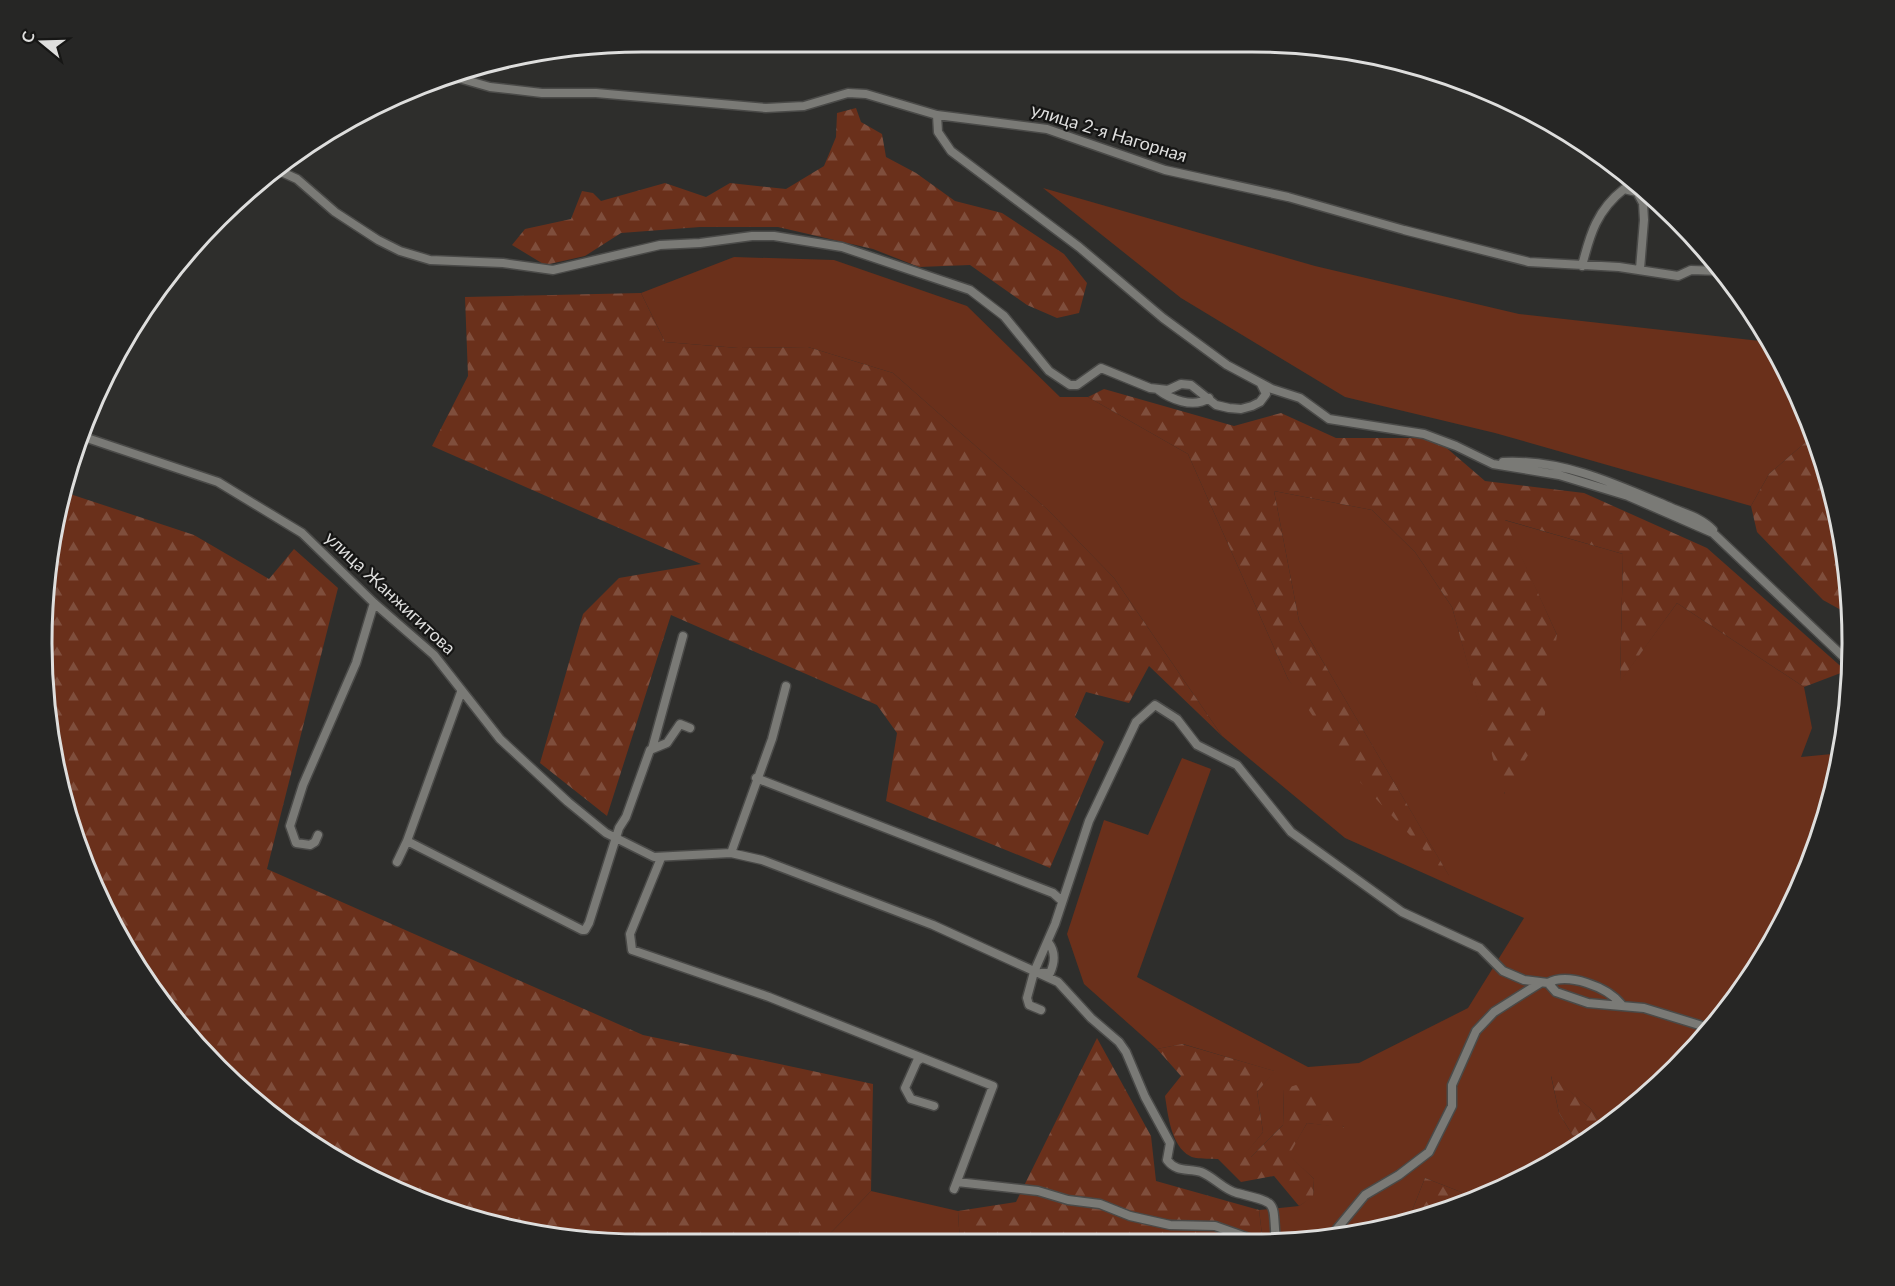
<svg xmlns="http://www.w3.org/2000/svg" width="1895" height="1286" viewBox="0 0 1895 1286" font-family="Lato,sans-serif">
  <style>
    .green { fill: #6a301b }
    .forest { fill: url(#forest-firs) }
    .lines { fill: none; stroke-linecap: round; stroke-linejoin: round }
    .minor-casing { stroke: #4a4a48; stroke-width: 11 }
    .minor { stroke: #7a7a76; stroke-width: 8 }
    .labels { text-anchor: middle; stroke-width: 4.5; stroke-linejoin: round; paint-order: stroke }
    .street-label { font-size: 18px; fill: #dededd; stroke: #161615 }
    .rim { fill: none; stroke: #dededd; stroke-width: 3 }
  </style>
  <defs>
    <pattern id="forest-firs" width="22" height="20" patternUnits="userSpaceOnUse" patternTransform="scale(1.5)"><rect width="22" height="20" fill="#6a301b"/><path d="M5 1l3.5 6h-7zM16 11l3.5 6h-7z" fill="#7f4e3c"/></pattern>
  </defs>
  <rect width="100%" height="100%" fill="#2e2e2c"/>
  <!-- green -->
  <path class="green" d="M1043,188l272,78 204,48 250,28 38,71 7,22 -45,39 -18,32 -256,-73 -150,-36 -164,-99z
    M734,257l100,3 133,46 93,91h28l100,57 100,225 161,197 -150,-255 -25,-130 98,19 43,42 37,55 52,187 53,-159 -53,-115 119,34 -3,127 57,-78 127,84 8,41 -11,29 41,-4 -35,120 -55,104 -75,91 -72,59 -14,-18 -40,-33 8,37 20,33 -97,52 -14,4 -7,-10 -36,-14 -17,43 -38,11 -107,11 -4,-33 40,-4 14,-10 1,-17 -26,-24 19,-32 37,4 -60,-38 -1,36 -32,32h-9l21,-25 -6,-40 17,-21 -91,-27 -26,5 -73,-65 -17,-50 37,-114 44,15 34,-77 29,11 -74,208 171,90 51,-4 109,-55 56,-90 -179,-80 -123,-102 -108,-158 -66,-68 -155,-137 -85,-26 -70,1 -73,-6 -24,-49z
    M871,1191l87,20 2,33h-140z"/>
  <!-- forest -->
  <path class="forest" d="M856,108l5,14 21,12 4,23 30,16 39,28 47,12 62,41 23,29 -8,30 -22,5 -30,-13 -57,-40 -51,2 -46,-18 -95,-22h-78l-79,6 -36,23 -40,9 -33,-20 13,-16 46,-10 11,-28 11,2 8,8 64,-18 41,14 24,-14 56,6 38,-23 12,-29 1,-24z
    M1529,110l31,19 -11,5z
    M641,293l24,49 73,6 70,-1 85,26 155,137 66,68 108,158 -73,-70 -20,37 -43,-11 -11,25 29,25 -54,126 -164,-67 11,-68 -20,-28 -206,-90 -64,201 -67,-53 43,-149 36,-36 82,-14 -269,-118 36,-70 -3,-79z
    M1104,389l130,37 47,-13 55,25h99l50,43 99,12 123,55 139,123 -42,16 -127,-84 -57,79 3,-128 -118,-34 52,115 -15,98 -39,62 -51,-188 -37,-55 -43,-42 -98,-19 25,130 152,258 -102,-109 -61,-91 -100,-225 -100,-57z
    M1814,435l27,90 9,90 -27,-15 -66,-68 -6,-26 18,-32z
    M64,492l130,43 75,44 25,-30 44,39 -71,281 376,166 230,49 -2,107 -51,53h-177l-117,-11 -149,-51 -100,-62 -59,-52 -96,-125 -48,-106 -20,-76 -11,-158 11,-78z
    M1097,1038l54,98 5,45 103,29 4,33 -303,1 -2,-33 58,-9z
    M1182,1044l93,27 -18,21 6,40 -20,25h8l32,-32 1,-36 12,-4 28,13 20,30 -37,-5 -18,32 25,24 -1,18 -14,9 -25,-30 -33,6 -23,-23c-8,-1 -21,1 -28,-3 -19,-10 -22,-41 -25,-60l16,-20 -24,-27z
    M1551,1075l40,34 14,18 -26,19 -20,-33z
    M1425,1178l36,14 7,10 -60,19z"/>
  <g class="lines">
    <defs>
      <path id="minor" d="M448,75l42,12 52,6h54l170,15 38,-2 44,-13 18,1 71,21 110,14 118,41 123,27 116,33 125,32 90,5 59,9 13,-6 29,1
        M937,115l1,17 13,19 128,96 84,71 64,47 45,24 28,9 29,21 95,15 32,12 37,18 66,11 69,21 85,37 138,131
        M275,169l22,10 38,33 43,28 22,11 30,9 73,3 50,7 107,-25 40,-2 52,-7h22l68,11 128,43 34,26 45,55 21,14h7l24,-17 49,20 18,2 13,-6 10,1 25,20 13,3 12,1 11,-3 8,-4 6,-8 -5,-10
        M1582,266c8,-32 15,-56 42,-77l13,3 6,11 1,17 -4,49
        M1157,389c13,10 36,20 52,9
        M81,436l137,46 84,51 72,70 60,52 66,84 68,63 38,31 48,24 77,-4 31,7 171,65 125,57 33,36 28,24 7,10 19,45 25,46 -3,17c10,13 21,8 34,12 13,5 23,18 36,21 43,11 35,6 39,49
        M1503,462c61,-3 115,23 169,46 14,6 30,10 41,22
        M461,692l-54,149 175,89h3l4,-7 30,-95 7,-11 24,-67 17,-7 13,-19 10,4
        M652,749l31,-113
        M756,778l297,115 9,8
        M318,835l-3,7 -5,3 -14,-2 -6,-17 13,-41 53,-122 18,-60
        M731,853l41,-114 14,-53
        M661,858l-31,76 2,16 137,47 224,89 -39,103
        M397,862l10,-21
        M1041,973h9c5,-11 6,-21 -2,-31
        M1548,983c20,-11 59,4 73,21
        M1041,1010l-12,-5 -2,-7 7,-26 21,-48 34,-103 47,-99 19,-17 22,14 20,26 40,20 54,67 111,80 78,36 23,23 21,9 24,3 8,9 32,11 56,5 65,20
        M922,1058l-5,3 -12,27 6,11 23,7
        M957,1182l81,9 30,9 32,4 30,12 40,9 45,1 48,17
        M1331,1236l34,-41 34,-20 30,-23 23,-46v-21l24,-54 18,-19 46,-29"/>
    </defs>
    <!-- minor casing -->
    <use href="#minor" class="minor-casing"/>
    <!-- minor -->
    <use href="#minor" class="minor"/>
  </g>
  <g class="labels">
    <!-- street labels -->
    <g class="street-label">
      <text transform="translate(1109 133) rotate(17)" y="6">улица 2-я Нагорная</text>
      <text transform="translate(390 593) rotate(43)" y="6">улица Жанжигитова</text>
    </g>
  </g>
  <!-- crop -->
  <path d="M0 0H1895V1286H0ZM642 52H1252A590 590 0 0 1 1842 642V644A590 590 0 0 1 1252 1234H642A590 590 0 0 1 52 644V642A590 590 0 0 1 642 52Z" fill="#262625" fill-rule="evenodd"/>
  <path class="rim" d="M642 52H1252A590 590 0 0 1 1842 642V644A590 590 0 0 1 1252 1234H642A590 590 0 0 1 52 644V642A590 590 0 0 1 642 52Z"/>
  <!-- north arrow -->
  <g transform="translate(42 42) rotate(289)" stroke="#161615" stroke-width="4.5" paint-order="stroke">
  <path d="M0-4.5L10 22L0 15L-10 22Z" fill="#dededd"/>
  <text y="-9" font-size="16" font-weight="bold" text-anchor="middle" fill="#dededd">С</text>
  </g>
</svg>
